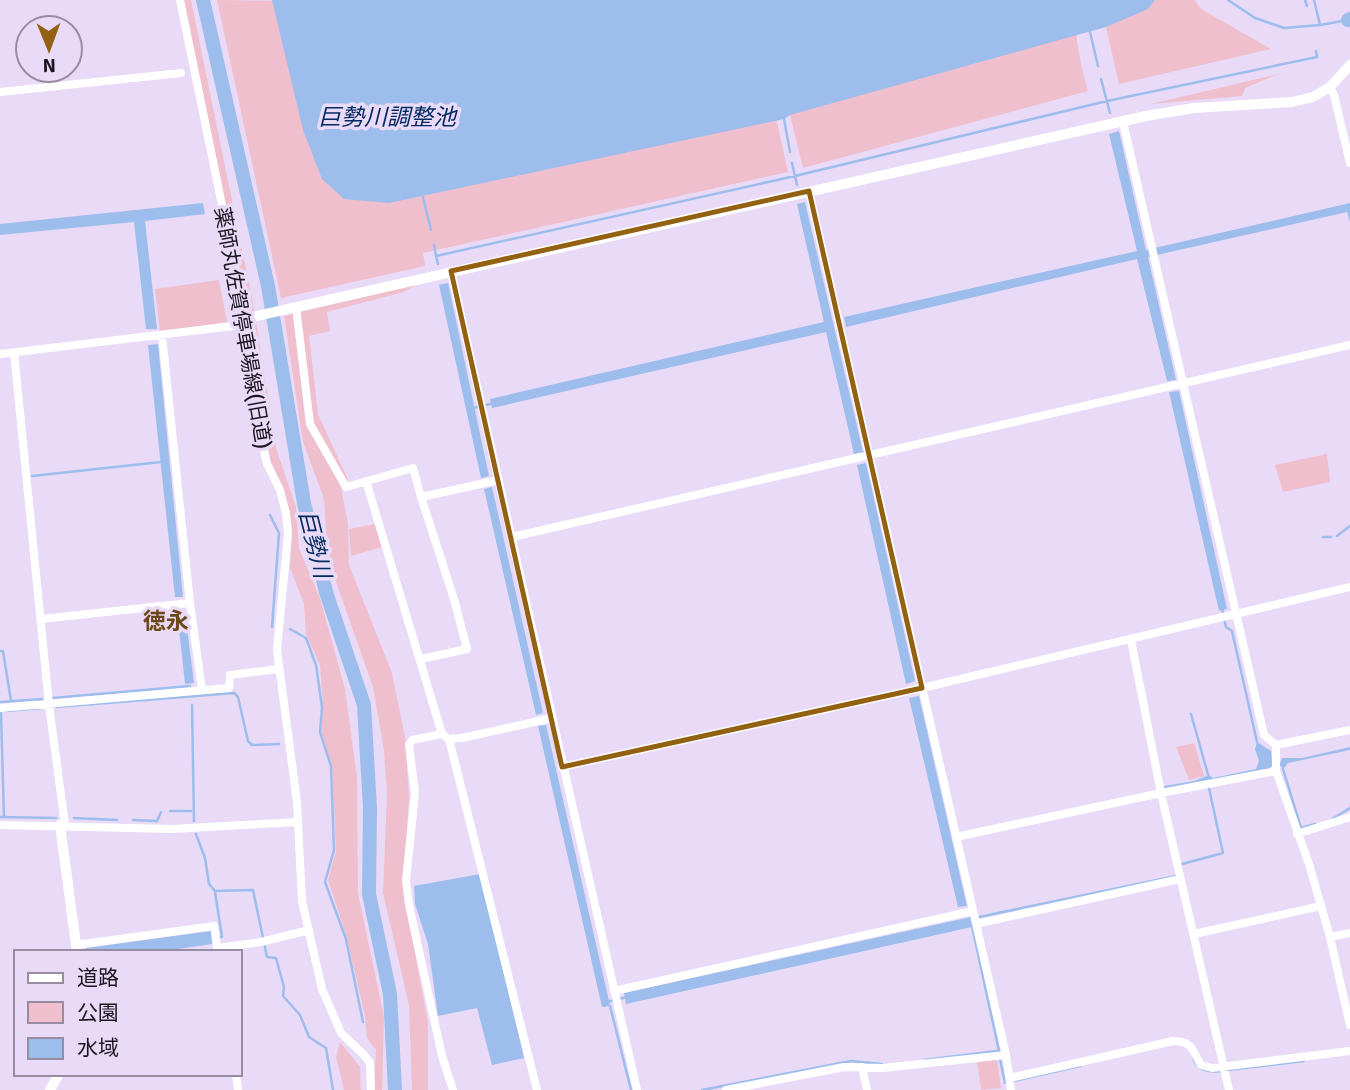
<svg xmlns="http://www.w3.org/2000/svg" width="1350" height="1090" viewBox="0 0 1350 1090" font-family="Signika,'Noto Sans JP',sans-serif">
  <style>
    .green { fill: #efbfce }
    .water { fill: #9dbdec }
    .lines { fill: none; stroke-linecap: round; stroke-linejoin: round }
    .stream { stroke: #9dbdec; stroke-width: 2.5 }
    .river { stroke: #9dbdec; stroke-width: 14 }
    .minor { stroke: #fff; stroke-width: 8 }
    .tertiary { stroke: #fff; stroke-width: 10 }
    .marked { fill: none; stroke: #936112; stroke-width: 5; stroke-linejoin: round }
    .labels { text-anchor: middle; stroke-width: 7; stroke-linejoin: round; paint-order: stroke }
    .street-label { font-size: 21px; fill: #1b1620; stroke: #e9daf8 }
    .water-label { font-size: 23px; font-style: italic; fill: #032b62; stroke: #e9daf8 }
    .neighbourhood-label { font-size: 23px; font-weight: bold; fill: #6b4815; stroke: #e9daf8 }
  </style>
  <rect width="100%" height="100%" fill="#e9daf8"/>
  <!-- green -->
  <path class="green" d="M183,0h8l62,303 23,145 20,59 3,41 21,50 25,91 12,89 1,115 26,124 -2,73h-8l2,-40 -9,-12 -2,-21 -18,-79 -19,-58 8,-29 -4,-86 -11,-33 2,-25 -3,-42 -14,-31 -2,-30 -14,-36 2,-42 -9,-37 -13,-30 -24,-154z
    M217,0l858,9c0,29 5,54 13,82l-285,77 -13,-53 -23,-37 21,94 -365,81 2,13 -144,32z
    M1090,0h105l6,9 70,40 -152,35 -13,-57z
    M1278,74l-33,14 -3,8 -91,8z
    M219,280l8,42 -67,10 -5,-43z
    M418,284l-14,8 -77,20 3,19 -21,5 9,78 30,66 -7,7 7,37 1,41 43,108 13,64 4,60 -6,94 25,131v68h-16l-3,-85 -26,-112 4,-98 -3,-45 -11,-63 -45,-128 -4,-60 -21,-57 -19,-126z
    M1327,454l3,28 -47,10 -8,-27z
    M376,524l6,23 -31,9 -2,-27z
    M1194,743l10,33 -15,4 -13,-33z
    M340,1042l20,25 1,23h-17l-8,-33z
    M997,1059l4,29 -20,2 -4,-29z"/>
  <!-- water -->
  <path class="water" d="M272,0h883l-7,9 -42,18 -316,88 -6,4 -395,84 -45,-4 -22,-20 -19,-49z
    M1119,131l27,119 204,-47v19l-3,-10 -199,45 28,123 -9,1 -30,-122 -291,68 -2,-10 293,-66 -28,-117z
    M805,202l58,250 -9,2 -28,-122 -334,76 -2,-9 334,-77 -27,-118z
    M203,203l2,11 -60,7 12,108h-11l-12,-107 -134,13v-11z
    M448,283l41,193 -8,2 -42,-193z
    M158,344l25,253h-8l-27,-252z
    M1179,391l48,218 -8,2 -50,-219z
    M866,463l49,218 -9,3 -49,-219z
    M492,487l51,226 -7,2 -52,-226z
    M177,611h8l9,72 -9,1z
    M919,696l48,210 -9,1 -49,-209z
    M546,725l63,276 1,5 -8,1 -64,-281z
    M1257,742l14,9 1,12 9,-1 1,-4h20l48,-11v3l-62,13 -5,6 -2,-3h-9l-5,4 -99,20 -4,-2v-2l30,-5 15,-6 4,3 43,-9 3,-8 -4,-12z
    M480,874l44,184 -32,7 -15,-57 -39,8 -10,-72 -13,-40 -1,-18z
    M971,917l1,10 -346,77 -2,-11z
    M211,931l1,13 -55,8h-71v-4z"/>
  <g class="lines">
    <!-- stream -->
    <path class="stream" d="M1228,0l27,18 29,10 36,-3
      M1305,0l2,6
      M1314,0l6,25 28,-5
      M1090,32l8,34
      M1101,79l9,34
      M784,119l6,33
      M792,163l5,22
      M422,194l9,36
      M434,245l2,11
      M438,264l-2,-8 359,-80 312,-75 210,-44 -1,-6
      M473,408l21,-5
      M32,476l129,-14
      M270,515l9,18 -7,94
      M1337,536l13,-10
      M1323,537h8
      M1222,608l4,19 6,4 25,111
      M290,629l16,9 10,27 6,42 -2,25 11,34 3,84 -9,32 21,57 17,83
      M0,651h3l8,50
      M53,698l137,-12
      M1,702l41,-3
      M192,705l2,116
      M56,707l178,-14 4,4 10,44 4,4 27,-1
      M6,711l36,-3
      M1,713l3,104
      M1191,714l18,64
      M1283,769l18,59 14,-4
      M170,811h21
      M0,817l56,1
      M74,818l43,2
      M1332,819l18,-11
      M133,820l24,1 4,-9
      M196,834l9,24 4,26 6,7 38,-1 14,67 9,1 8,29 -1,9 17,19 9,22 17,11 7,42
      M1182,864l41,-11 -14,-65
      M215,892l7,45h-4
      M979,917l197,-41
      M972,926l27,125
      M607,1002l20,-5
      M610,1006l21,84
      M1193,1057c3,13 16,16 28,14
      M1000,1059l5,24 75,-17
      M924,1060l73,-9
      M1228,1070l76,-9
      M702,1090l149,-29 31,3"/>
    <!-- river -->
    <path class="river" d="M203,0l65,286 36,217 22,89 38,113 6,103 -1,86 21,100 5,96
      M1348,20l2,-1"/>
    <!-- minor -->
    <path class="minor" d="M180,0l57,278 23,155 7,31 13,26 6,23 2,21 -11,116 20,152 5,99 20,88 19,44 24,23 5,7 1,27
      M1330,87l4,8 16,68
      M0,92l181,-19
      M1123,122l141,613 12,10
      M809,191l197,864 5,35
      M451,271l186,819
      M296,307l14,117 36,63 67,-19 8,29 78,-17
      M162,335l28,268 12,87
      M14,352l35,353 16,120
      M0,354l233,-28
      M366,481l76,253 7,5 13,-1 90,-20
      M421,497l33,102 13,50 -46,10
      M512,537l838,-192
      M41,619l149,-16
      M1131,640l30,153 68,297
      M0,708l229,-20 1,-13 49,-6
      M442,734l-30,6 -3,5 6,48 -9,88 3,24 33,151 11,34
      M449,739l88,351
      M1276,745v26l33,93 21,73 20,88
      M1276,745l74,-15
      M562,767l360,-79 428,-101
      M0,825l172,4 126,-7
      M1297,834l53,-17
      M956,837l205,-44 115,-22
      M976,924l204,-45
      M1194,934l127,-28
      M1330,937l20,-4
      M76,945l138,-19 4,26
      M217,948l44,-6 48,-12
      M614,991l359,-80
      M862,1067l5,23
      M236,1074l2,16
      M1010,1078l163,-37c21,1 18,8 28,24l11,3 138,-17
      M726,1090l118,-23 39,1 123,-13"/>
    <!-- tertiary -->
    <path class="tertiary" d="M243,319l903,-203 48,-8 98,-6 21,-5 17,-10 20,-22
      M60,825l17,127
      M50,1090l9,-16"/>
  </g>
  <!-- marked area -->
  <path class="marked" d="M809,191l113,497 -360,79 -111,-496z"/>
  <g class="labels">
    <!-- street labels -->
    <g class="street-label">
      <text transform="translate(243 328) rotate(80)" y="7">薬師丸佐賀停車場線(旧道)</text>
    </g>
    <!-- water labels -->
    <g class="water-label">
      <text x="387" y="125">巨勢川調整池</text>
      <text transform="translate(315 544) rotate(76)" y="8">巨勢川</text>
    </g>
    <!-- neighbourhood labels -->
    <g class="neighbourhood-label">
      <text x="166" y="629">徳永</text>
    </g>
  </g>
  <!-- legend -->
  <rect x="14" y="950" width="228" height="126" fill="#e9daf8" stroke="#978ca2" stroke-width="2"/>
  <rect x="28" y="973" width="35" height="10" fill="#ffffff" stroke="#978ca2" stroke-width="2"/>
  <text x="77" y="985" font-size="21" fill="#1b1620">道路</text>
  <rect x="28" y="1002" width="35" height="21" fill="#efbfce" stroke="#978ca2" stroke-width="2"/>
  <text x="77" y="1020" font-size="21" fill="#1b1620">公園</text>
  <rect x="28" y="1038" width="35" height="21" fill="#9dbdec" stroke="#978ca2" stroke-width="2"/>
  <text x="77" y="1055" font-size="21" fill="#1b1620">水域</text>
  <!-- north arrow -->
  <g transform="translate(49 49) rotate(179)"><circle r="33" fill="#e9daf8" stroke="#978ca2" stroke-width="2"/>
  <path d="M0-5L12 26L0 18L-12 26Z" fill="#936112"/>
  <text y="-10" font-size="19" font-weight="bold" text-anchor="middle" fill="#1b1620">N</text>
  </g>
</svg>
